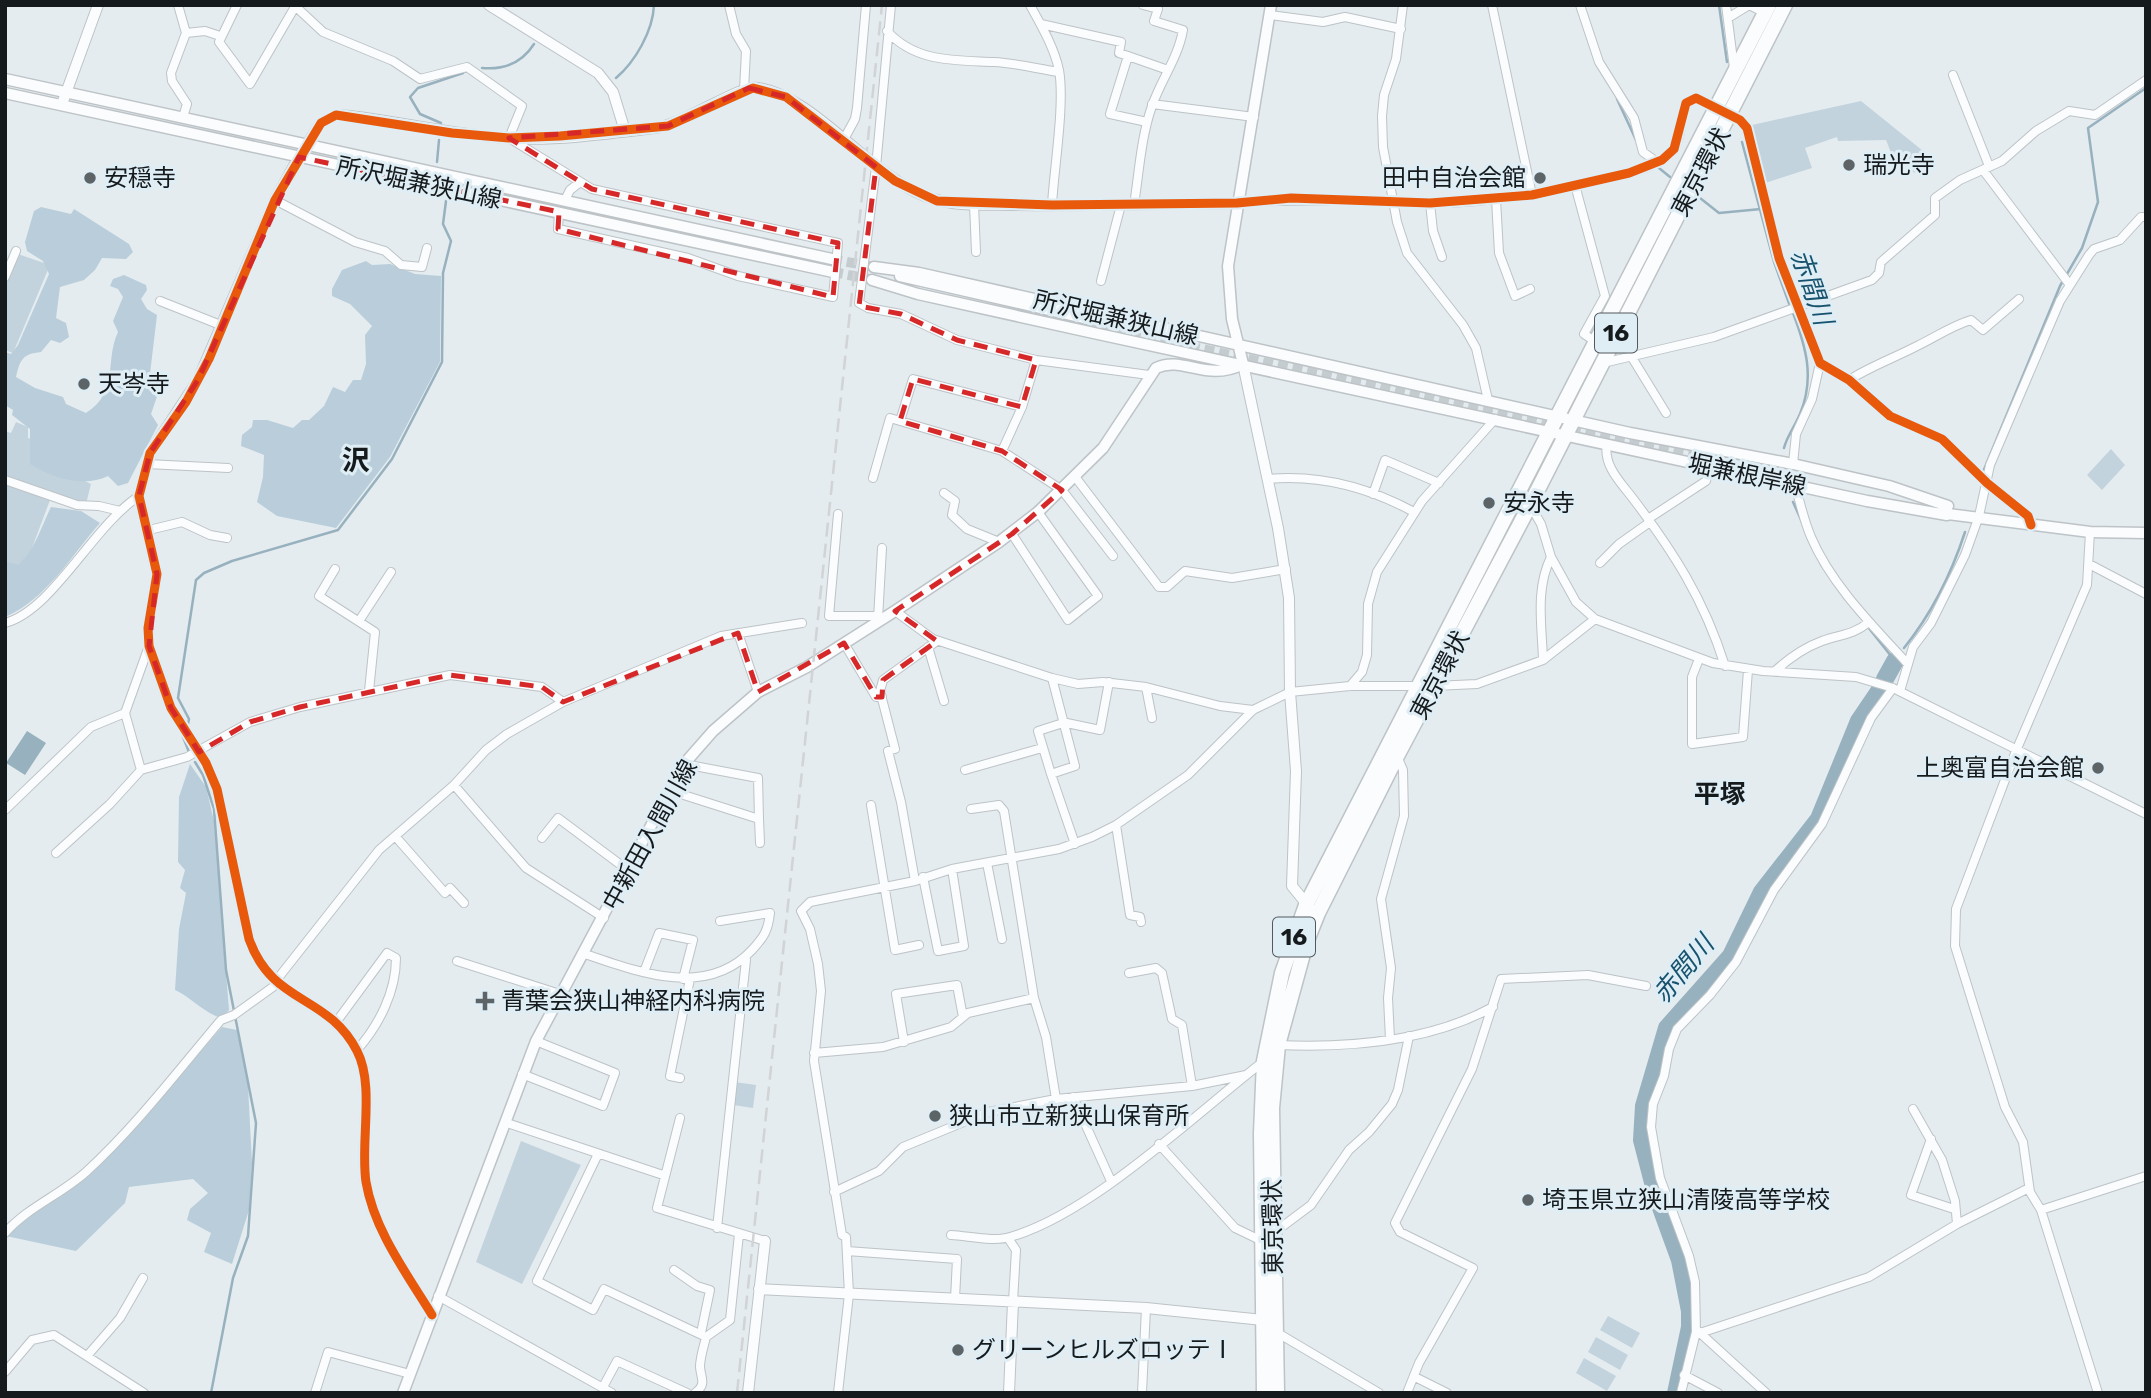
<svg xmlns="http://www.w3.org/2000/svg" width="2151" height="1398" viewBox="0 0 2151 1398" font-family="Rubik,'Noto Sans JP',sans-serif">
  <style>
    .green { fill: #c2d3dd }
    .forest { fill: #b9ceda }
    .water { fill: #98b1be }
    .lines { fill: none; stroke-linecap: round; stroke-linejoin: round }
    .stream { stroke: #98b1be; stroke-width: 2.5 }
    .river { stroke: #98b1be; stroke-width: 18 }
    .secondary-tunnel { stroke: #c5ccd0; stroke-width: 10; stroke-dasharray: 10 5; stroke-linecap: butt }
    .minor-casing { stroke: #bdc3c6; stroke-width: 10 }
    .tertiary-casing { stroke: #bdc3c6; stroke-width: 12 }
    .secondary-casing { stroke: #bdc3c6; stroke-width: 13 }
    .trunk-casing { stroke: #bdc3c6; stroke-width: 17 }
    .minor { stroke: #fbfcfd; stroke-width: 8 }
    .tertiary { stroke: #fbfcfd; stroke-width: 10 }
    .secondary { stroke: #fbfcfd; stroke-width: 10 }
    .trunk { stroke: #fbfcfd; stroke-width: 14 }
    .rail { stroke: #d1d3d5; stroke-width: 2.5; stroke-dasharray: 14 7; stroke-linecap: butt }
    .cycleway-casing { stroke: #dfedf5; stroke-width: 13 }
    .cycleway { stroke: #e8590c; stroke-width: 9 }
    .marked { fill: none; stroke: #d62828; stroke-width: 5; stroke-dasharray: 14 9; stroke-linejoin: round }
    .poi-dot { fill: #5d6467; stroke: #dfedf5; stroke-width: 2.5 }
    .labels { text-anchor: middle; stroke-width: 6; stroke-linejoin: round; paint-order: stroke }
    .shield { fill: #dfedf5; stroke: #52595e; stroke-width: 2 }
    .shield-label { font-size: 23px; font-weight: bold; fill: #151a1d }
    .poi-label { font-size: 24px; fill: #151a1d; stroke: #dfedf5; text-anchor: start }
    .street-label { font-size: 24px; fill: #151a1d; stroke: #dfedf5 }
    .water-label { font-size: 26px; font-style: italic; fill: #17536e; stroke: #dfedf5 }
    .neighbourhood-label { font-size: 26px; font-weight: bold; fill: #151a1d; stroke: #dfedf5 }
    .quarter-label { font-size: 28px; font-weight: bold; fill: #151a1d; stroke: #dfedf5 }
  </style>
  <rect width="100%" height="100%" fill="#e4ecf0"/>
  <!-- green -->
  <path class="green" d="M1861,101l72,58 -18,14 -6,-4 -10,4 -13,-33 -48,1 -1,-4 -32,11 7,20 -47,15 -13,-58z
    M18,254l32,11 -37,88 -8,-3v-68z
    M16,422l12,5v11l40,14 -5,18 28,14 -5,20 -81,-28v-45l6,2z
    M2111,449l14,16 -23,25 -15,-15z
    M5,484l45,16 -27,72 -18,-7z
    M735,1082l21,3 -3,23 -20,-3z
    M521,1141l60,24 -59,119 -46,-22z
    M1608,1316l32,17 -8,15 -32,-18z
    M1596,1337l32,18 -8,15 -32,-18z
    M1584,1358l32,18 -9,15 -31,-18z"/>
  <!-- forest -->
  <path class="forest" d="M41,207l30,7 3,-5 55,35 4,8 -7,7 -24,-1 -7,12 -11,10 -24,7 -4,31 10,5 3,14 -9,6 -9,-3 -10,12c-19,2 -21,8 -25,25l19,11 28,9 3,7 20,9c34,-22 18,-51 32,-81l-5,-11 10,-24 -5,-8 -8,-3 3,-7 11,-4 22,10 1,5 -6,9 6,10 10,6 -7,59 8,5 2,9 -9,26 7,11 -30,58 -10,3 -10,-10c-24,12 -56,2 -78,-12v-35l-18,-14 1,-5 -8,-5v-53l6,2 7,-9 31,-71 -6,-13 -16,-10 -2,-9 9,-31z
    M366,261l6,4 18,-1 25,10 26,2 -1,86 -50,95 -54,71 -59,-12 -20,-14 6,-25 1,-22 -23,-9 1,-11 10,-8 1,-7h14l26,8 9,-8h7l15,-14 9,-19 12,5 8,-12h8l5,-16 -1,-29 7,-9 -22,-22 -18,-8v-7l10,-19z
    M51,507l30,4 19,12c-30,34 -52,75 -95,94v-56l13,4c17,-15 23,-38 33,-58z
    M190,764l16,23 8,34 15,189 -7,8c-17,-4 -31,-21 -47,-28l4,-61 7,-36 -6,-5 5,-18 -7,-8 1,-65z
    M222,1027l15,3 11,56 4,77 -3,47 -17,54 -28,-12 7,-19 -24,-13 3,-11 18,-16 -15,-14 -64,8 -4,16 -49,48 -70,-15c22,-25 53,-36 77,-58 51,-47 94,-100 139,-151z"/>
  <!-- water -->
  <path class="water" d="M27,731l19,12 -21,32 -19,-12z"/>
  <g class="lines">
    <!-- stream -->
    <path class="stream" d="M1719,5l8,57
      M482,68c22,2 40,-5 52,-24
      M616,78c19,-16 37,-47 38,-73
      M1617,99l19,41
      M441,123l-21,-9 -10,-17 8,-9 45,-15
      M1742,142l32,120 16,44
      M437,162l2,-22
      M1659,168l11,9
      M1700,198l19,15 42,-4
      M1784,448c3,-12 11,-22 16,-34 15,-36 6,-67 -7,-101
      M1983,472l77,-186 22,-38 16,-46 -10,-74 58,-40
      M1793,502l29,64
      M1868,627l27,34
      M1904,648c29,-36 47,-73 61,-116
      M188,724l1,-5 -11,-21 18,-118 8,-7 28,-12 106,-31 54,-71 50,-97 1,-89 8,-32 -8,-17 3,-23
      M183,737l6,15
      M195,762l8,13 11,34 12,161 30,153 -8,113 -15,42 -22,115"/>
    <!-- river -->
    <path class="river" d="M1885,679l10,-18
      M1676,1393l14,-66v-16l-10,-51 -24,-66 -14,-54 2,-34 23,-78 64,-72 31,-64 57,-73 40,-98 21,-31"/>
    <!-- secondary-tunnel -->
    <path class="secondary-tunnel" d="M832,259l42,8
      M833,272l36,7
      M1087,324l605,131"/>
    <defs>
      <path id="minor" d="M178,5l8,28 -15,40 1,8 15,23 -4,13
        M237,5l-18,37 31,42 46,-79
        M294,5l29,27 70,29 27,18 47,-12 55,39 -13,32 83,51 246,54 -5,54 -95,-21 -50,-18 -130,-29 1,-17
        M729,5l7,29 10,17 -2,39
        M891,5l-15,162 -17,136 9,5 33,6 56,26 79,20 113,15
        M1030,5c11,20 24,42 29,65 6,34 -5,98 -7,135
        M1403,5l-7,54 -12,36 -2,21 1,31 14,75 10,31 56,72 13,23 12,52
        M1492,5l40,190
        M1580,5l19,57 35,56 9,34 14,10
        M1726,5l8,63
        M1270,15l53,7 22,-5 56,12
        M1728,18l21,-13 16,8
        M1041,24l80,18 -2,11 9,3
        M887,31c29,32 69,29 107,31 22,1 44,7 65,10
        M186,33l19,-2 15,5
        M1953,75l36,91
        M1152,104l102,13
        M1147,122l-37,-8 18,-58 40,14
        M843,141l12,-22 2,-11 9,-103
        M1983,170l87,115
        M1575,185l30,111 -21,38 12,8
        M1496,199l3,54 16,43 15,-7
        M275,200l80,42 30,9 16,14 21,2 5,-19
        M565,200l5,-10 9,-7
        M1237,203c64,-5 127,-1 191,0 59,1 116,-11 173,-24 22,-5 59,-10 73,-30 8,-12 7,-32 12,-46l10,-5 44,22 7,8 32,130 41,105 29,17 41,36 52,23 45,44 41,33 3,9
        M1430,203l3,28 9,26
        M974,204l2,48
        M1134,205c5,-32 7,-68 18,-99 9,-26 26,-48 31,-76l-29,-9 4,-12 -15,-4
        M5,277l11,-26
        M1101,281l20,-76
        M160,301l63,25
        M1631,356l35,57
        M1603,363l111,-26 158,-57 7,-7 2,-11 54,-47v-17l25,-18 42,-19 34,-30 33,-20 26,4 51,-35
        M1849,380c22,-14 45,-22 68,-34 19,-9 34,-20 54,-26l12,10 36,-31
        M900,421l13,-42 109,28
        M1607,444c-4,20 12,37 24,52 42,55 73,103 94,170
        M1002,451l20,-44 14,-47
        M147,464l81,4
        M1793,464l3,-30 16,-35 8,-36
        M873,478l17,-60 112,33 60,39 51,66
        M1076,478l83,109h8l18,-16 47,7 54,-9
        M1267,479c53,-5 101,8 147,33
        M5,480l72,25 22,1 21,5
        M1795,485c5,17 9,36 16,52 20,47 61,88 95,125
        M944,493l11,8 -3,14 15,14 32,13
        M1373,494l12,-34 54,23
        M1530,505l11,19 10,33 25,45 19,17 118,44 50,8 93,6 37,11 253,126
        M838,514l-9,102h49
        M1648,519l58,-38 3,-14
        M149,530l33,-8 28,13 17,3
        M2090,532l-3,53 -71,166 -60,158 -1,37 50,161 18,35 7,50 11,18 57,183
        M1012,534l56,86 30,-24 -60,-84
        M1600,563l19,-19 31,-22
        M2089,564l57,30
        M335,569l-16,27 56,36 -6,59
        M895,611l38,28 119,39 26,6 25,-2 43,5 74,19 33,4
        M878,619l4,-71
        M359,621l32,-49
        M5,623c48,-13 87,-96 134,-127
        M738,633l20,59
        M844,643l32,54h6
        M928,647l16,54
        M1699,659l-7,18v67l51,-7 5,-67
        M1543,660c-1,-34 -8,-71 8,-103
        M1774,672c14,-13 29,-24 48,-31 18,-7 30,-5 47,-19
        M1052,678l23,88 -24,8 24,70
        M1350,686l12,-14 5,-17 1,-51 9,-32 45,-71 73,-82
        M1434,686l43,-2 66,-24 52,-41
        M1146,687l6,31
        M1900,691l13,-44 18,-24 34,-68 14,-39 11,-51 70,-164 29,-46 5,-6 26,-9 21,-23h5
        M1062,722l38,8 9,-48
        M141,770l-16,-57 24,-67
        M965,770l77,-22
        M1051,774l-13,-43 25,-8
        M454,785l72,83 78,50
        M668,790l91,29 -1,-41 -74,-14
        M871,805l24,145 24,-5
        M971,809l28,-4 5,6 30,187 12,39 10,62
        M5,810l86,-83 34,-14
        M759,819l1,24
        M1116,825l14,90 10,2 1,5
        M395,836l50,57 5,-5 14,15
        M542,838l16,-20 71,53
        M56,853l54,-49 31,-34 46,-13 63,-35 50,-15 150,-32 92,12 21,15
        M987,863l15,76
        M923,877l15,74 26,-5 -12,-77
        M915,881l-14,-79 -13,-51 7,-2 -15,-58 3,-11 54,-39
        M585,954c55,19 122,44 167,-4 12,-13 16,-19 18,-37l-50,8
        M457,961l106,34
        M644,972l15,-39 34,7 -10,39
        M1129,973l27,-5 6,5 10,46 10,6 10,61
        M275,982l104,-132 75,-65 32,-35 21,-16 56,-32 158,-66 81,-13
        M337,1021l50,-68 9,5c0,34 -17,67 -39,92
        M1390,1039l-2,-41 3,-30 -10,-69 23,-83 -1,-46 -6,-14
        M904,1042l-8,-48 61,-9 6,32
        M1278,1045c71,3 151,-3 215,-38
        M814,1053l69,-6 68,-20 17,-14 66,-15
        M522,1074l81,32 12,-33 -79,-32
        M680,1078l-10,-2 20,-97
        M1073,1097l38,84
        M1913,1109l29,51 13,41 2,23
        M680,1118l-23,90 108,33
        M507,1123l156,52
        M1931,1139l-20,56 43,14
        M1159,1144l76,84 27,13
        M598,1154l-61,127 56,29 11,-21 102,48 24,-17 9,-86
        M834,1192l45,-21 24,-24 85,-35 68,-13 136,-13 54,-11
        M2041,1210l105,-34
        M717,1228l29,-268
        M1275,1232l36,-27 38,-55 20,-18 23,-28 6,-14 11,-54
        M5,1233c23,-26 55,-38 81,-61 50,-46 91,-100 135,-152l13,-5 43,-31
        M951,1235c18,1 43,7 59,2 82,-23 185,-123 254,-176
        M1008,1238l8,12 -3,52
        M847,1251l110,8 -2,40
        M674,1270l23,16 13,4 -9,43
        M438,1296l174,97
        M1276,1332l103,61
        M1699,1332l67,61
        M1700,1333l169,-56 88,-53 72,-36
        M87,1356l33,-38 23,-40
        M5,1372l27,-32 22,-5 90,58
        M1684,1375l34,18
        M1415,1377l32,16
        M603,1387l14,-26 70,32
        M315,1393l13,-41 82,22
        M695,1393c12,-9 6,-14 5,-26 0,-10 4,-21 6,-30
        M838,1393l11,-99 -3,-57 -4,-2 -28,-174 7,-70 -3,-27 -8,-35 -9,-18 9,-9 105,-21 37,-12 107,-20 33,-12 24,-12 72,-50 65,-65 37,-18 60,-6h71
        M1142,1393l4,-85
        M1407,1393l12,-30 54,-95 -73,-36 -5,-9 77,-154 29,-90 87,-4 58,11
        M1681,1393l15,-61 -1,-50 -6,-26 -29,-78 -9,-51 2,-23 11,-28 5,-27 8,-20 33,-34 26,-33 38,-72 48,-66 49,-106 22,-30"/>
      <path id="tertiary" d="M489,5l109,68 15,19 12,39
        M62,104l36,-99
        M1243,364l35,164 11,70 1,94 6,79 -4,115 18,22
        M759,1289l387,19 117,12
        M432,1315c-25,-41 -58,-85 -66,-133 -6,-39 9,-97 -9,-131 -29,-57 -85,-46 -108,-112l-32,-150 -11,-26 -35,-55 -22,-62 -1,-18 9,-54 -18,-78 11,-43 48,-73 77,-180 24,-43 22,-34 15,-8 14,1c52,6 104,19 157,22 48,3 100,-4 148,-10 31,-4 83,-43 103,-40 52,7 107,80 158,104 30,16 65,12 99,13 74,1 148,-1 222,-2
        M748,1393l17,-152
        M1009,1393l4,-91"/>
      <path id="secondary" d="M5,79l827,180
        M5,93l828,179
        M874,267l45,6 711,160 163,31 96,22 59,20
        M900,276l189,43
        M872,280l46,14 171,38 778,169 80,14
        M1940,513l150,19 56,1
        M403,1393l133,-352 148,-277 29,-33 45,-39 49,-25 88,-56 104,-69 39,-30 65,-64 53,-80c27,-13 50,15 87,-4l-11,-45 -4,-53 43,-261"/>
      <path id="trunk" d="M1264,1393l-3,-260 3,-72 18,-88 24,-68 20,-39 443,-861
        M1277,1393l-5,-285 6,-63 28,-102 12,-30 79,-157 133,-251 255,-500"/>
    </defs>
    <!-- minor casing -->
    <use href="#minor" class="minor-casing"/>
    <!-- tertiary casing -->
    <use href="#tertiary" class="tertiary-casing"/>
    <!-- secondary casing -->
    <use href="#secondary" class="secondary-casing"/>
    <!-- trunk casing -->
    <use href="#trunk" class="trunk-casing"/>
    <!-- minor -->
    <use href="#minor" class="minor"/>
    <!-- tertiary -->
    <use href="#tertiary" class="tertiary"/>
    <!-- secondary -->
    <use href="#secondary" class="secondary"/>
    <!-- trunk -->
    <use href="#trunk" class="trunk"/>
    <!-- rail -->
    <path class="rail" d="M737,1393l145,-1388"/>
    <defs>
      <path id="cycleway" d="M432,1315c-25,-41 -58,-85 -66,-133 -6,-39 9,-97 -9,-131 -29,-57 -85,-46 -108,-112l-32,-150 -11,-26 -35,-55 -22,-62 -1,-18 9,-54 -18,-78 11,-43 36,-51 23,-43 66,-159 46,-77 15,-8 116,18 57,5 51,-2 108,-10 85,-38 33,9 109,84 42,20 115,4 185,-2 54,-5 139,5 102,-8 97,-22 33,-13 12,-11 12,-46 10,-5 44,22 7,8 32,130 41,105 29,17 41,36 52,23 45,44 41,33 3,9"/>
    </defs>
    <!-- cycleway casing -->
    <use href="#cycleway" class="cycleway-casing"/>
    <!-- cycleway -->
    <use href="#cycleway" class="cycleway"/>
  </g>
  <!-- marked area -->
  <path class="marked" d="M749,88l37,9 90,70 -17,139 42,8 56,26 79,20 -14,47 -109,-28 -13,42 102,30 60,39 -50,44 -117,77 42,30 -54,39 -1,17h-6l-32,-54 -86,49 -20,-59 -175,69 -21,-15 -92,-12 -150,32 -50,15 -51,30 -28,-44 -22,-62 8,-72 -18,-78 11,-43 48,-73 101,-223 260,55 -1,17 275,68 5,-54 -246,-54 -83,-51 159,-12z"/>
  <!-- markers -->
  <g class="poi-dot">
    <circle cx="1849" cy="165" r="7"/>
    <circle cx="90" cy="178" r="7"/>
    <circle cx="1540" cy="178" r="7"/>
    <circle cx="84" cy="384" r="7"/>
    <circle cx="1489" cy="503" r="7"/>
    <circle cx="2098" cy="768" r="7"/>
    <path d="M481.5 990.5h7v7h7v7h-7v7h-7v-7h-7v-7h7z"/>
    <circle cx="935" cy="1116" r="7"/>
    <circle cx="1528" cy="1200" r="7"/>
    <circle cx="958" cy="1350" r="7"/>
  </g>
  <g class="labels">
    <!-- shield labels -->
    <g class="shield">
      <rect x="1595" y="313.5" width="42" height="39" rx="5"/>
      <rect x="1273" y="917.5" width="42" height="39" rx="5"/>
    </g>
    <g class="shield-label">
      <text x="1616" y="341">16</text>
      <text x="1294" y="945">16</text>
    </g>
    <!-- poi labels -->
    <g class="poi-label">
      <text x="1863" y="173">瑞光寺</text>
      <text x="104" y="186">安穏寺</text>
      <text x="1526" y="186" text-anchor="end">田中自治会館</text>
      <text x="98" y="392">天岑寺</text>
      <text x="1503" y="511">安永寺</text>
      <text x="2084" y="776" text-anchor="end">上奥富自治会館</text>
      <text x="501" y="1009">青葉会狭山神経内科病院</text>
      <text x="949" y="1124">狭山市立新狭山保育所</text>
      <text x="1542" y="1208">埼玉県立狭山清陵高等学校</text>
      <text x="972" y="1358">グリーンヒルズロッテⅠ</text>
    </g>
    <!-- street labels -->
    <g class="street-label">
      <text transform="translate(1701 172) rotate(-62)" y="8">東京環状</text>
      <text transform="translate(419 183) rotate(12)" y="8">所沢堀兼狭山線</text>
      <text transform="translate(1116 318) rotate(13)" y="8">所沢堀兼狭山線</text>
      <text transform="translate(1747 475) rotate(12)" y="8">堀兼根岸線</text>
      <text transform="translate(1440 675) rotate(-62)" y="8">東京環状</text>
      <text transform="translate(650 835) rotate(-61)" y="8">中新田入間川線</text>
      <text transform="translate(1273 1227) rotate(-91)" y="8">東京環状</text>
    </g>
    <!-- water labels -->
    <g class="water-label">
      <text transform="translate(1812 287) rotate(71)" y="9">赤間川</text>
      <text transform="translate(1683 969) rotate(-50)" y="9">赤間川</text>
    </g>
    <!-- neighbourhood labels -->
    <g class="neighbourhood-label">
      <text x="1720" y="803">平塚</text>
    </g>
    <!-- quarter labels -->
    <g class="quarter-label">
      <text x="356" y="470">沢</text>
    </g>
  </g>
  <!-- border -->
  <rect width="2151" height="1398" fill="none" stroke="#151a1d" stroke-width="14"/>
</svg>
